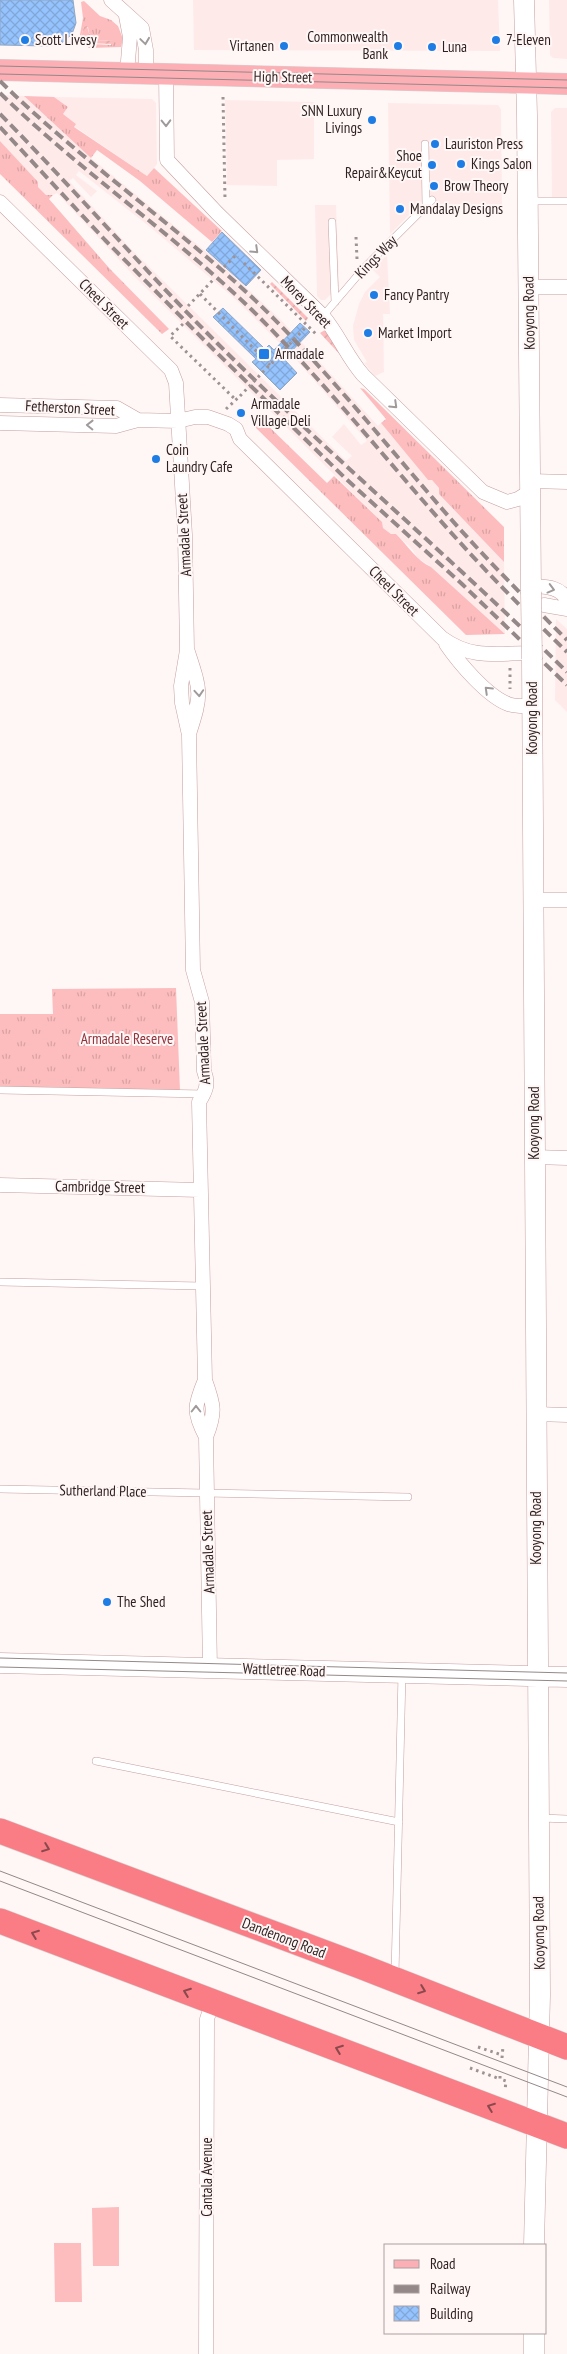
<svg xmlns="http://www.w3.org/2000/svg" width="567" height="2354" viewBox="0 0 567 2354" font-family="'PT Sans Narrow',sans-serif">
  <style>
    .built { fill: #ffeaea; fill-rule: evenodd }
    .grass { fill: url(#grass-tufts); fill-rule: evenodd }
    .garden { fill: url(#garden-furrows) }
    .pitch { fill: #fdbdbe }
    .building { fill: url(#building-cross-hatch); stroke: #91a6c1 }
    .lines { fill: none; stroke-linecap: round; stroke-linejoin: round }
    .lane-casing { stroke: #c69f9f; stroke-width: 8 }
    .street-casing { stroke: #c69f9f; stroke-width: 15 }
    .secondary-casing { stroke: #c69f9f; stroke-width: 21 }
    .primary-casing { stroke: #d5d2d2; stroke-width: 22 }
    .highway-casing { stroke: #d5d2d2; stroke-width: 26 }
    .path { stroke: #9e9293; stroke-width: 3; stroke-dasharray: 2.5 4; stroke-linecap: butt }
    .lane { stroke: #fff; stroke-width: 7 }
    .street { stroke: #fff; stroke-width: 14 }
    .secondary { stroke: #fff; stroke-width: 20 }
    .primary { stroke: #fcb0b5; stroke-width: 21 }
    .highway { stroke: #fa7c84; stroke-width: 25 }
    .tram { stroke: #948888; stroke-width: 1 }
    .rail { stroke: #948888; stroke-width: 4; stroke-dasharray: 10 5; stroke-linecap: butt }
    .secondary-bridge-casing { stroke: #c69f9f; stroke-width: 21; stroke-linecap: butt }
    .path-bridge { stroke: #9e9293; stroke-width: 3; stroke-dasharray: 2.5 4; stroke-linecap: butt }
    .secondary-bridge { stroke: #fff; stroke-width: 20 }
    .oneway { stroke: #a19a9b }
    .oneway2 { stroke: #8a494d }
    .poi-dot { fill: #1e7ce5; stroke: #fff6f6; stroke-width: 2 }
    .labels { text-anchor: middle; stroke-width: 4; stroke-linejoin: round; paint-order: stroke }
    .poi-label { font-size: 15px; fill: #2e1f20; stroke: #fff6f6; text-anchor: start }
    .street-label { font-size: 15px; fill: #2e1f20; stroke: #fff6f6 }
    .park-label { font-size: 15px; fill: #90323c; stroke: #fff6f6 }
  </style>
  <defs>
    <pattern id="grass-tufts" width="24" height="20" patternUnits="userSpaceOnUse" patternTransform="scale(1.25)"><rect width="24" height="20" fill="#fdbdbe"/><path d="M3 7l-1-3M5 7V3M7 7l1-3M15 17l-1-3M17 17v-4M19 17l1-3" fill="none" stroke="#d9a2a3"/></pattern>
    <pattern id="garden-furrows" width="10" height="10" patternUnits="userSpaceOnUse" patternTransform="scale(1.25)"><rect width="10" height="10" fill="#fdbdbe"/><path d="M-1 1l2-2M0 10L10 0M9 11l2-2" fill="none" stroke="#d9a2a3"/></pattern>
    <pattern id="building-cross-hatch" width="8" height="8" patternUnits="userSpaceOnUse" patternTransform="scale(1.25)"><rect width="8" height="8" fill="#95c3fd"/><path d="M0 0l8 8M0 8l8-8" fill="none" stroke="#81a7d9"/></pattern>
  </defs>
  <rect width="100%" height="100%" fill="#fff6f6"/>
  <!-- built -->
  <path class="built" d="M193,0h305l2,51 -306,-1z
    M549,0h18v59l-14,-1 -3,-3z
    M0,95l24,1 67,62 129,105 63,59 95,104 3,-3 47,57h4l7,8v6l65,68 1,72 -74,-67 -13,-9 -6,-9 -16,-15h-5l-8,-6 -1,-6 -247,-245 -78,-84 -4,2h-7l-8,-8 -1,-5 -37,-41zM79,171l71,56 83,70 60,59 74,85 -6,4 -17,-21 -12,13 20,19 -6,5 -213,-210 -64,-70 4,-3 18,19 6,-6 -21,-16z
    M54,97l98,2 4,4 1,61 -10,12 -73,-50 2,-2 -13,-10 5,-7z
    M225,100l89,2v57l-37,1v26l-50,-1z
    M388,103l110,2 3,4 1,96 -66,-1 -8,-8 -38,38z
    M555,108h12v96h-15l-1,-92z
    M315,205h21l3,81 -14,14h-4l-4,-4z
    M387,255l3,59h-7l1,58 -9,4 -11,-13 3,-1 -13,-22 -1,-14 6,-22 6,-12 15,-15 -8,-8z
    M556,619l11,10v83l-12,-12z"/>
  <!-- grass -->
  <path class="grass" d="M84,1l16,15 11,4 7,6 5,13 -2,8 -32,1 -10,-8 4,-22 -2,-16zM84,27h4l1,6 6,7 18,1 -2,4 -20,-1 -7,-2 -3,-6z
    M24,96l30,1 14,10 -5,7 13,10 -2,3 73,49 7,-8 68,63 -10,11 -72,-61 -43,-31 -6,8z
    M0,141l38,41v5l8,8h7l-4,4 61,70 59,60 -7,5 -162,-160z
    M360,388l4,1 140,138v35l-65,-68v-6l-7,-8h-4l-47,-57 5,-4z
    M259,417l68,66 7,-7 48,46 1,6 8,6h5c11,11 22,28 35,33l74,67 -39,1 -214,-211z
    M176,988l4,103 -180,-1v-76h53l-1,-25z"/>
  <!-- garden -->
  <path class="garden" d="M87,26l2,7 6,7 18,1 1,3 -28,-1 -5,-7 3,-9z
    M272,282l36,36 -2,3 -36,-37z
    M325,330l20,29v1l-25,-27z"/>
  <!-- pitch -->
  <path class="pitch" d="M119,2207v59h-26l-1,-58z
    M54,2243h27l1,59h-27z"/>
  <!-- building -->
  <path class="building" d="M0,0h73l3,23 -4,11 -10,9 -15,3 -47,-1z
    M222,232l39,38 -15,16 -40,-36z
    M223,308l42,41 4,-4 5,5 26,-27 10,9 -26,27 13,14 -17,17 -28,-28 4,-3 -43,-42z"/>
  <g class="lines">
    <defs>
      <path id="lane" d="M425,144l1,62
        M529,201h38
        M332,222l3,80
        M323,316l41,-48 68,-68
        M0,1090l204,4
        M0,1282l202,4
        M0,1489l408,8
        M96,1761l303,61
        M541,1818l26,1
        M395,1975l7,-302"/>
      <path id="street" d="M111,0l31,28 4,22v24
        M126,16l4,21 -3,36
        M166,74l1,86 50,53 106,103c16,19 24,41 40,59l120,117 24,10 11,-3 13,-8
        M0,202l171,168 5,13 9,152 2,115 -6,36 1,17 7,32 4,235 9,32 2,69c5,13 2,20 -5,31l6,278c9,25 11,32 1,57l4,231
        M529,287h38
        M0,405l117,3 21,12
        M0,423l116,3 22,-6 40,1 17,-4h13l20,7 8,5 4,10 202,199c30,22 55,15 90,15
        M531,481l36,1
        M531,586c14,1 29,0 36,14
        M544,605l23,4
        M446,644c13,19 41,52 62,60 8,3 16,2 24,2
        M188,652c13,40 14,42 1,82
        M533,900h34
        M534,1157l33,1
        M0,1185l200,5
        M205,1380c-11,26 -12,32 1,57
        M536,1414l31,1
        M206,2354l1,-335 6,-18"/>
      <path id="secondary" d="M524,0l3,115 4,477
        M532,659l8,1336 -6,250
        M0,1663l567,14
        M534,2354v-21"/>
      <path id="primary" d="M0,70l567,14"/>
      <path id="highway" d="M0,1831l360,135 207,81
        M0,1921l567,215"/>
    </defs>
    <!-- lane casing -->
    <use href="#lane" class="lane-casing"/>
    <!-- street casing -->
    <use href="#street" class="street-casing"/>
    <!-- secondary casing -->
    <use href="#secondary" class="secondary-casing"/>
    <!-- primary casing -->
    <use href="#primary" class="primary-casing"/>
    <!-- highway casing -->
    <use href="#highway" class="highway-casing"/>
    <!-- path -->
    <path class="path" d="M223,97l2,102
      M356,237l1,22
      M244,263l74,73
      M224,267l12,-12 2,2
      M200,294l70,71
      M188,306l25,-26
      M183,324l-13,12 66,64
      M226,409l14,-13
      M510,668v21
      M478,2047l24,8
      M502,2058l1,-12
      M470,2068l30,11
      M500,2076v3l6,2 -1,10"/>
    <!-- lane -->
    <use href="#lane" class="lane"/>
    <!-- street -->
    <use href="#street" class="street"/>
    <!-- secondary -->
    <use href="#secondary" class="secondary"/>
    <!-- primary -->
    <use href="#primary" class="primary"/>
    <!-- highway -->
    <use href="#highway" class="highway"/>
    <!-- tram -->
    <path class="tram" d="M0,66l567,14
      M0,74l567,14
      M0,1658l567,15
      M0,1667l567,14
      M0,1871l567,216
      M0,1881l567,216"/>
    <!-- rail -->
    <path class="rail" d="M0,81c81,80 176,144 258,222 69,67 129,143 192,215 37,42 77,82 117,122
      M0,93c80,78 172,140 252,217 70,69 130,145 195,218 38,43 79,84 120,124
      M0,114c74,75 143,155 217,229 113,113 236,216 350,329
      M0,127l105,113 108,109 132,129 117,106 105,101"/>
    <defs>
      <path id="secondary-bridge" d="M531,592l1,67"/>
    </defs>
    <!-- secondary-bridge casing -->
    <use href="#secondary-bridge" class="secondary-bridge-casing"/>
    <!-- path-bridge -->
    <path class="path-bridge" d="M240,396l67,-70"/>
    <!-- secondary-bridge -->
    <use href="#secondary-bridge" class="secondary-bridge"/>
  </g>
  <!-- one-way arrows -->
  <defs><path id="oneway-chevron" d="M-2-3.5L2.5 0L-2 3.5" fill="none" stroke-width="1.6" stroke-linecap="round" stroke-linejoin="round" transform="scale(1.25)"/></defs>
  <g class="oneway">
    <use href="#oneway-chevron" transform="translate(145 41) rotate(82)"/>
    <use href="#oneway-chevron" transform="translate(166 123) rotate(89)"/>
    <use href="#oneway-chevron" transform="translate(255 250) rotate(44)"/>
    <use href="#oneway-chevron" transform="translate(394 405) rotate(44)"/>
    <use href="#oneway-chevron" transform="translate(90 425) rotate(-179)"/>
    <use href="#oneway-chevron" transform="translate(551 589) rotate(15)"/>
    <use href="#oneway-chevron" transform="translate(488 690) rotate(-136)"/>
    <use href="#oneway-chevron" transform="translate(199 693) rotate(86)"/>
    <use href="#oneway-chevron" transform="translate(196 1409) rotate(-90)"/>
  </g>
  <g class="oneway2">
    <use href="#oneway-chevron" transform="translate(46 1848) rotate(21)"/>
    <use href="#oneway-chevron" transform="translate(35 1934) rotate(-159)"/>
    <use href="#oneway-chevron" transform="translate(422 1990) rotate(21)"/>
    <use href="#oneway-chevron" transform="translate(187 1992) rotate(-159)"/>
    <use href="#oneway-chevron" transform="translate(339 2049) rotate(-159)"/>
    <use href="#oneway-chevron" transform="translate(491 2107) rotate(-159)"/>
  </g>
  <!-- markers -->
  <g class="poi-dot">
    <circle cx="25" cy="40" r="5"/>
    <circle cx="496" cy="40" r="5"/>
    <circle cx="284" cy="46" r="5"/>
    <circle cx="398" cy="46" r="5"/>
    <circle cx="432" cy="47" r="5"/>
    <circle cx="372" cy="120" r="5"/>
    <circle cx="435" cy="144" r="5"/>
    <circle cx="461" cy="164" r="5"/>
    <circle cx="432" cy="165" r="5"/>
    <circle cx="434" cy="186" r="5"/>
    <circle cx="400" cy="209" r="5"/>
    <circle cx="374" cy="295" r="5"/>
    <circle cx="368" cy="333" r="5"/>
    <rect x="258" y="348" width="12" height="12" rx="2.5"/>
    <circle cx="241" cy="413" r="5"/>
    <circle cx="156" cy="459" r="5"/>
    <circle cx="107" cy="1602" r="5"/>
  </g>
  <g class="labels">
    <!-- poi labels -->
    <g class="poi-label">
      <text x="388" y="42" text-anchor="end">Commonwealth<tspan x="388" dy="17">Bank</tspan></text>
      <text x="35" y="45">Scott Livesy</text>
      <text x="506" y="45">7-Eleven</text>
      <text x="274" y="51" text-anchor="end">Virtanen</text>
      <text x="442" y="52">Luna</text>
      <text x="362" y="116" text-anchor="end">SNN Luxury<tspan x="362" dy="17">Livings</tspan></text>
      <text x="445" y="149">Lauriston Press</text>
      <text x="422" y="161" text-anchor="end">Shoe<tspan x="422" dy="17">Repair&amp;Keycut</tspan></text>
      <text x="471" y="169">Kings Salon</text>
      <text x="444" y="191">Brow Theory</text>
      <text x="410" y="214">Mandalay Designs</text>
      <text x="384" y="300">Fancy Pantry</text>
      <text x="378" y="338">Market Import</text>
      <text x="275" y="359">Armadale</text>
      <text x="251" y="409">Armadale<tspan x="251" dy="17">Village Deli</tspan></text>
      <text x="166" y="455">Coin<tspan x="166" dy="17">Laundry Cafe</tspan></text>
      <text x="117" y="1607">The Shed</text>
    </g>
    <!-- street labels -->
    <g class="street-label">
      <text transform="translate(283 77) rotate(1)" y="5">High Street</text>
      <text transform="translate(376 257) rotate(-46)" y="5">Kings Way</text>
      <text transform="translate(306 302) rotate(46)" y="5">Morey Street</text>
      <text transform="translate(104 304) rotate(45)" y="5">Cheel Street</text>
      <text transform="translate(529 313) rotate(-91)" y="5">Kooyong Road</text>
      <text transform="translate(70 408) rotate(3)" y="5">Fetherston Street</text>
      <text transform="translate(184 535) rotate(-93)" y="5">Armadale Street</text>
      <text transform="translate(394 591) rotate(45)" y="5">Cheel Street</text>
      <text transform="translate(532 718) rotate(-90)" y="5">Kooyong Road</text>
      <text transform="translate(203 1043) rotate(-93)" y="5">Armadale Street</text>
      <text transform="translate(534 1123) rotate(-90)" y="5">Kooyong Road</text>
      <text transform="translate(100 1187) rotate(1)" y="5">Cambridge Street</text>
      <text transform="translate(103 1491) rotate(1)" y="5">Sutherland Place</text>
      <text transform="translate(536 1528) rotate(-90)" y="5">Kooyong Road</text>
      <text transform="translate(208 1552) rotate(-92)" y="5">Armadale Street</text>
      <text transform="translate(284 1670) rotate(2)" y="5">Wattletree Road</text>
      <text transform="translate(539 1933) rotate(-91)" y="5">Kooyong Road</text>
      <text transform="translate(284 1938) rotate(21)" y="5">Dandenong Road</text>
      <text transform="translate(207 2177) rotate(-90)" y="5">Cantala Avenue</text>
    </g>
    <!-- park labels -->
    <g class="park-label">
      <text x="127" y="1044">Armadale Reserve</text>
    </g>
  </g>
  <!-- legend -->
  <rect x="384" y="2244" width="162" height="90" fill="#fff6f6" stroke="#aba0a0"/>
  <rect x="394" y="2260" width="25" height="8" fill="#fcb0b5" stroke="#aba0a0"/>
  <text x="430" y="2269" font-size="15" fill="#2e1f20">Road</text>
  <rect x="394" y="2285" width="25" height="8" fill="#948888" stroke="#aba0a0"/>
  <text x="430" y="2294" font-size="15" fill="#2e1f20">Railway</text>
  <rect x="394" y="2306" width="25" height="15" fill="url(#building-cross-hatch)" stroke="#aba0a0"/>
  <text x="430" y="2319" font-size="15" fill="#2e1f20">Building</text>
</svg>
